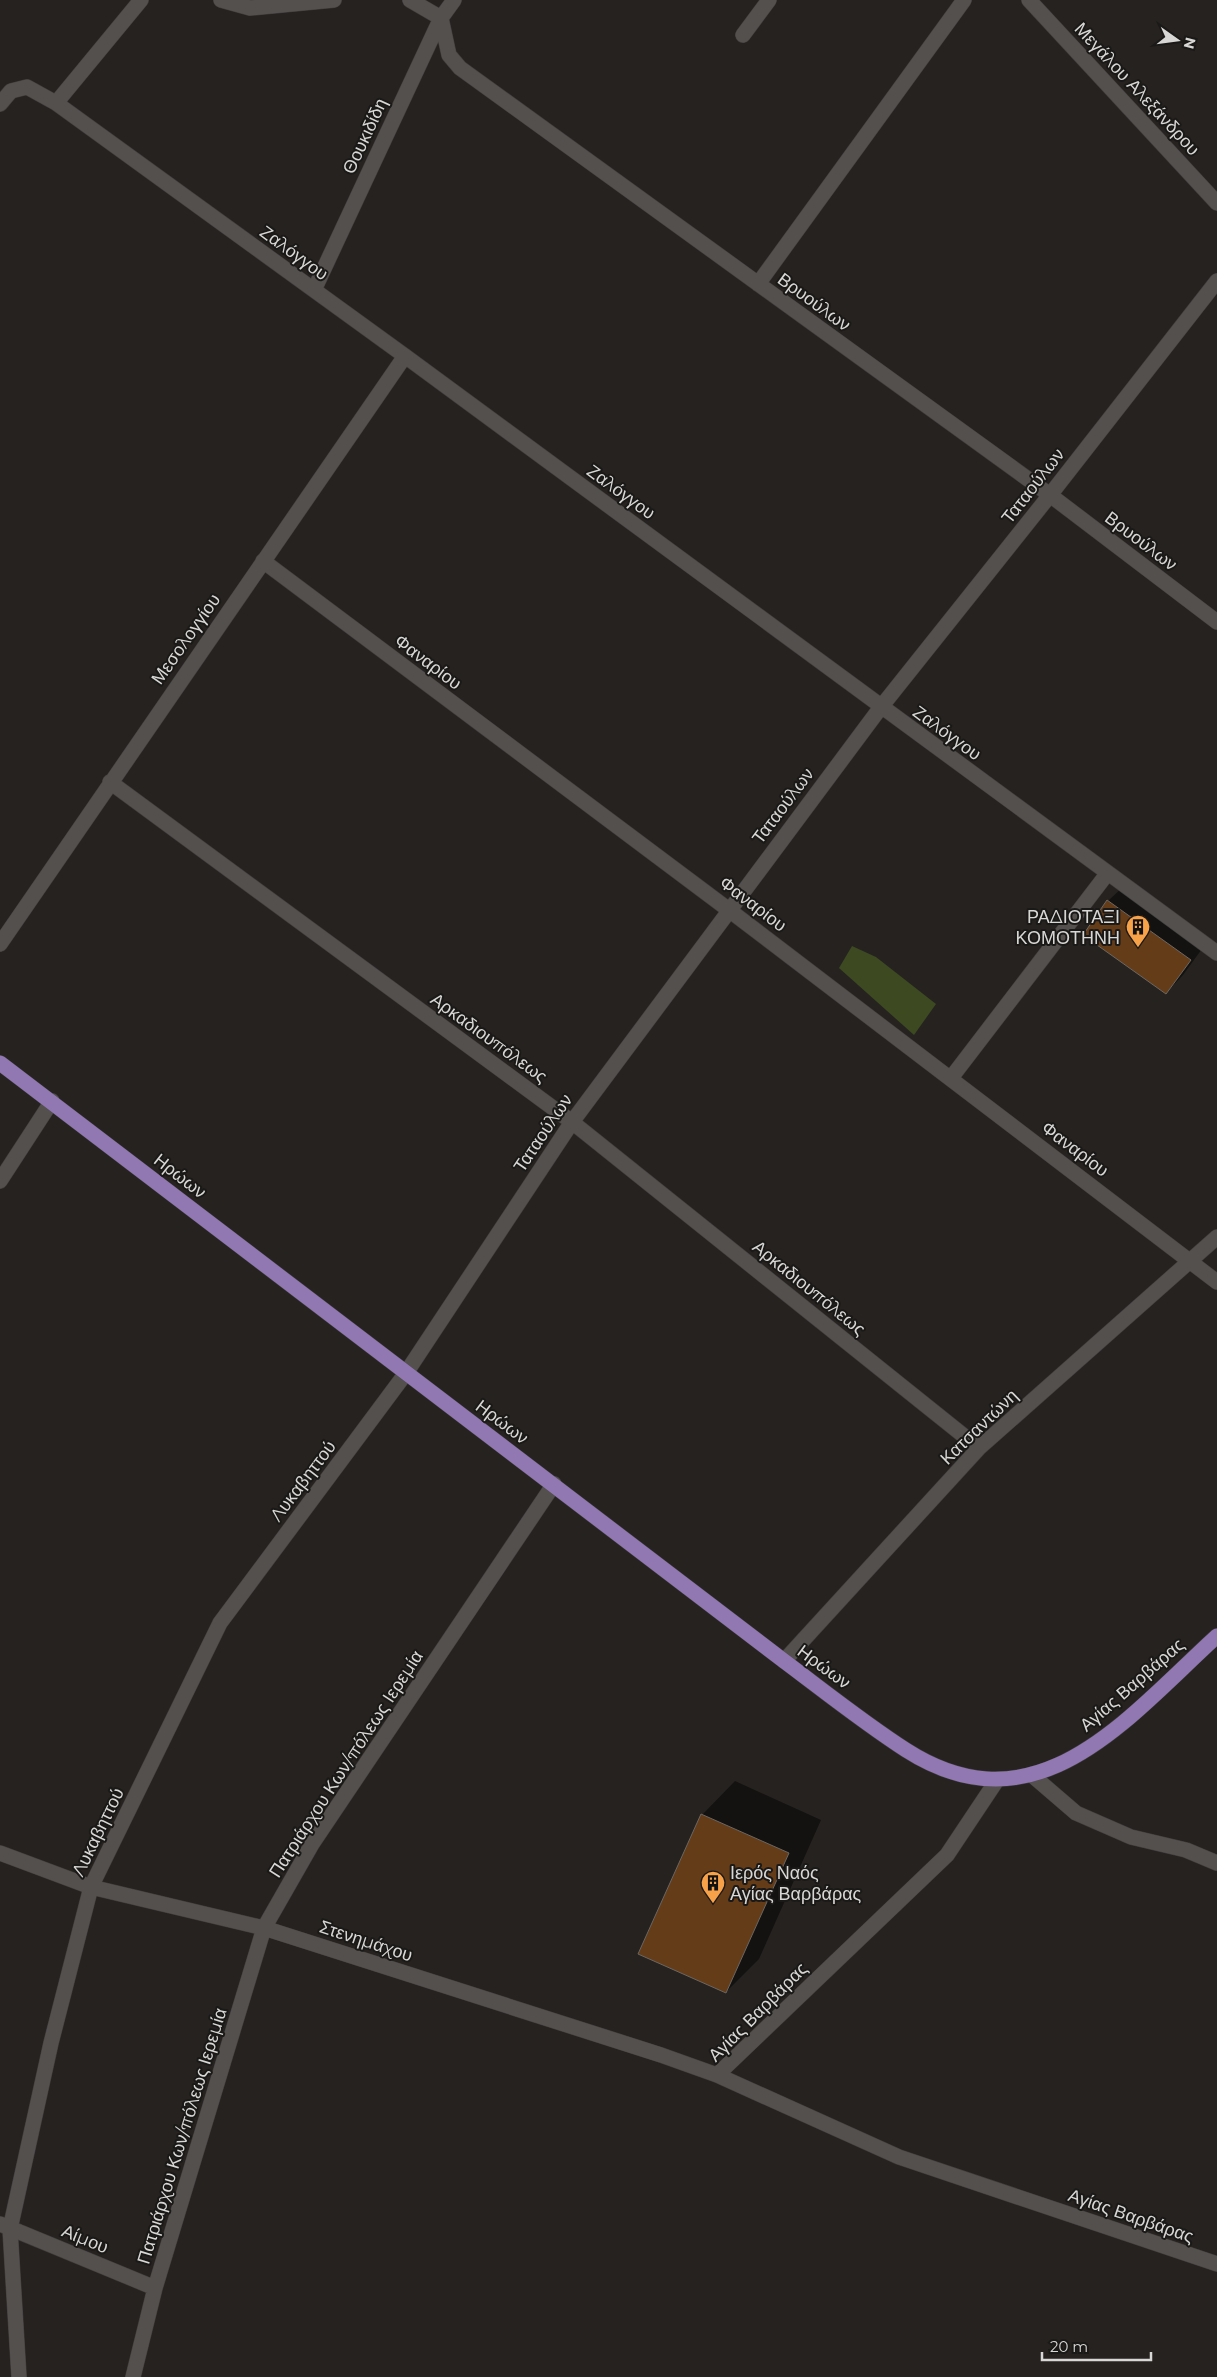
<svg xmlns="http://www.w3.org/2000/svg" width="1217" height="2377" viewBox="0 0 1217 2377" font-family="Montserrat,sans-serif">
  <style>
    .green { fill: #3c4921 }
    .shadow { fill: #0007 }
    .building { fill: #653c18; stroke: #6a6764 }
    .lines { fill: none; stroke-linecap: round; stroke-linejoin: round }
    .minor-casing { stroke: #3f3c3b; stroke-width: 16 }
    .major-casing { stroke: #3f3c3b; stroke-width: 16 }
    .minor { stroke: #53504e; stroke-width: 15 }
    .major { stroke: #9178b3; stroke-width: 15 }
    .labels { text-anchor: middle; stroke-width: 4; stroke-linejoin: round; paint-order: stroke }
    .street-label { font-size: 18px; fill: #d9d7d5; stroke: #1b1917 }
    .poi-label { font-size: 18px; fill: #d9d7d5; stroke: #1b1917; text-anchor: end }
  </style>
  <rect width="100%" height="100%" fill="#252220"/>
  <!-- green -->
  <path class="green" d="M852,946l24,11 60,47 -22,31 -75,-67z"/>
  <!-- shadow -->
  <path class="shadow" d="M1126,884l81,58 -24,33 -17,18 -58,-92z
    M735,1781l86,39 -62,139 -33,33 -24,-177z"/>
  <!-- building -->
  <path class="building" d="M1107,900l84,60 -25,34 -83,-59z
    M701,1814l88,39 -63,140 -88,-39z"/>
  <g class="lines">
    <defs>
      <path id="minor" d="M221,0l29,8 84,-8
        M410,0l31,18 8,37 11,13 590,427 167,127
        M1029,0l188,203
        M743,35l26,-35
        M56,103l85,-103
        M0,104l11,-13 16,-4 29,16 349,253 812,597
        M758,284l206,-284
        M314,290l127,-272 13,-18
        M263,561l466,349 488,372
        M110,782l462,340 407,326
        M0,944l405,-588
        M951,1078l156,-204
        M0,1181l52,-80
        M784,1661l195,-213 238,-211
        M1033,1776l43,37 55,24 55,13 31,13
        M0,1853l91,34 173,41 397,127 56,20 182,82 318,107
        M717,2075l230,-220 50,-75
        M0,2224l155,64
        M19,2377l-9,-148 41,-186 40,-156 129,-264 186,-250 166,-251 309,-415 169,-212 167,-214
        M133,2377l22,-89 109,-360 48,-84 242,-360"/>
      <path id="major" d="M0,1063l784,598c40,30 80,62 122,89 131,84 221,-32 311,-114"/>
    </defs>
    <!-- minor casing -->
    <use href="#minor" class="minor-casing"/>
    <!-- major casing -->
    <use href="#major" class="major-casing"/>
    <!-- minor -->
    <use href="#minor" class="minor"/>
    <!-- major -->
    <use href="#major" class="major"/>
  </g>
  <!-- icons -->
  <defs>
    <symbol id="building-pin" viewBox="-11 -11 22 30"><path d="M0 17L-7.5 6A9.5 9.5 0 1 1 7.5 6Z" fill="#f7a149" stroke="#1b1917"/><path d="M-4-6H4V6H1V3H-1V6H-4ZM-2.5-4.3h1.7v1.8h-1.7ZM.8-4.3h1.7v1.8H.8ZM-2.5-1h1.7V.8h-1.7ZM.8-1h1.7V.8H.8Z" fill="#111"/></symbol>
  </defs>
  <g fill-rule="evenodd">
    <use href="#building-pin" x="1124" y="913" width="28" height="38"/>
    <use href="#building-pin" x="699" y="1869" width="28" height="38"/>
  </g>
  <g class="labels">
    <!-- street labels -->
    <g class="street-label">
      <text transform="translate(1137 89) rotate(47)" y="6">Μεγάλου Αλεξάνδρου</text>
      <text transform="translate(365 136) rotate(-65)" y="6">Θουκιδίδη</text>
      <text transform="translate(294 253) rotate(36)" y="6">Ζαλόγγου</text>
      <text transform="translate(814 302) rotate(36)" y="6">Βρυούλων</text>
      <text transform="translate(1033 486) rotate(-52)" y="6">Ταταούλων</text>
      <text transform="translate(621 492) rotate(36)" y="6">Ζαλόγγου</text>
      <text transform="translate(1141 541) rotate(37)" y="6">Βρυούλων</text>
      <text transform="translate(186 639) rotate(-55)" y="6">Μεσολογγίου</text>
      <text transform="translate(428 662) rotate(37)" y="6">Φαναρίου</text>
      <text transform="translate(947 733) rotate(36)" y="6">Ζαλόγγου</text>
      <text transform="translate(783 806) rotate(-53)" y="6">Ταταούλων</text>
      <text transform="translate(753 904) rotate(37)" y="6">Φαναρίου</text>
      <text transform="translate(489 1038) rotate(36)" y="6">Αρκαδιουπόλεως</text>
      <text transform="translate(543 1133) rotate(-56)" y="6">Ταταούλων</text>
      <text transform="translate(1075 1149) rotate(37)" y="6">Φαναρίου</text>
      <text transform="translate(180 1176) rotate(38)" y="6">Ηρώων</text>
      <text transform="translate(809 1288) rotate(39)" y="6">Αρκαδιουπόλεως</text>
      <text transform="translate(502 1422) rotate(37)" y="6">Ηρώων</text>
      <text transform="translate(979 1427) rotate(-44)" y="6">Κατσαντώνη</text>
      <text transform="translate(303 1481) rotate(-53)" y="6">Λυκαβηττού</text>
      <text transform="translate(824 1667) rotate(36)" y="6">Ηρώων</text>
      <text transform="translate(1132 1685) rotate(-41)" y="6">Αγίας Βαρβάρας</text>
      <text transform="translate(346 1764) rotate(-57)" y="6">Πατριάρχου Κων/πόλεως Ιερεμία</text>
      <text transform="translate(98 1832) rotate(-64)" y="6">Λυκαβηττού</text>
      <text transform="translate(366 1941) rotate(18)" y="6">Στενημάχου</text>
      <text transform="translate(758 2012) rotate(-45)" y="6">Αγίας Βαρβάρας</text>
      <text transform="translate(182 2136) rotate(-73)" y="6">Πατριάρχου Κων/πόλεως Ιερεμία</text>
      <text transform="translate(1131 2216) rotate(19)" y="6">Αγίας Βαρβάρας</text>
      <text transform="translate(85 2239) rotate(22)" y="6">Αίμου</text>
    </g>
    <!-- poi labels -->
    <g class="poi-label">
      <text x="1120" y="923">ΡΑΔΙΟΤΑΞΙ<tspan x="1120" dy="21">ΚΟΜΟΤΗΝΗ</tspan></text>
      <text x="730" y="1879" text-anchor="start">Ιερός Ναός<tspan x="730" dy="21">Αγίας Βαρβάρας</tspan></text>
    </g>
  </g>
  <!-- north arrow -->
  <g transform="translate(1177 40) rotate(104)" stroke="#1b1917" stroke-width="4" paint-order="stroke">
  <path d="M0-4L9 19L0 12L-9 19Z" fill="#d9d7d5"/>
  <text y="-8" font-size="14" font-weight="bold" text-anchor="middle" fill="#d9d7d5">N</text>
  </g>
  <!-- scale -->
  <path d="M1042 2352v8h109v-8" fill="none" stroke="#d9d7d5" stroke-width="2.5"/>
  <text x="1050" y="2352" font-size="15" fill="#d9d7d5" stroke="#1b1917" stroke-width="4" paint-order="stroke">20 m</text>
</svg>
